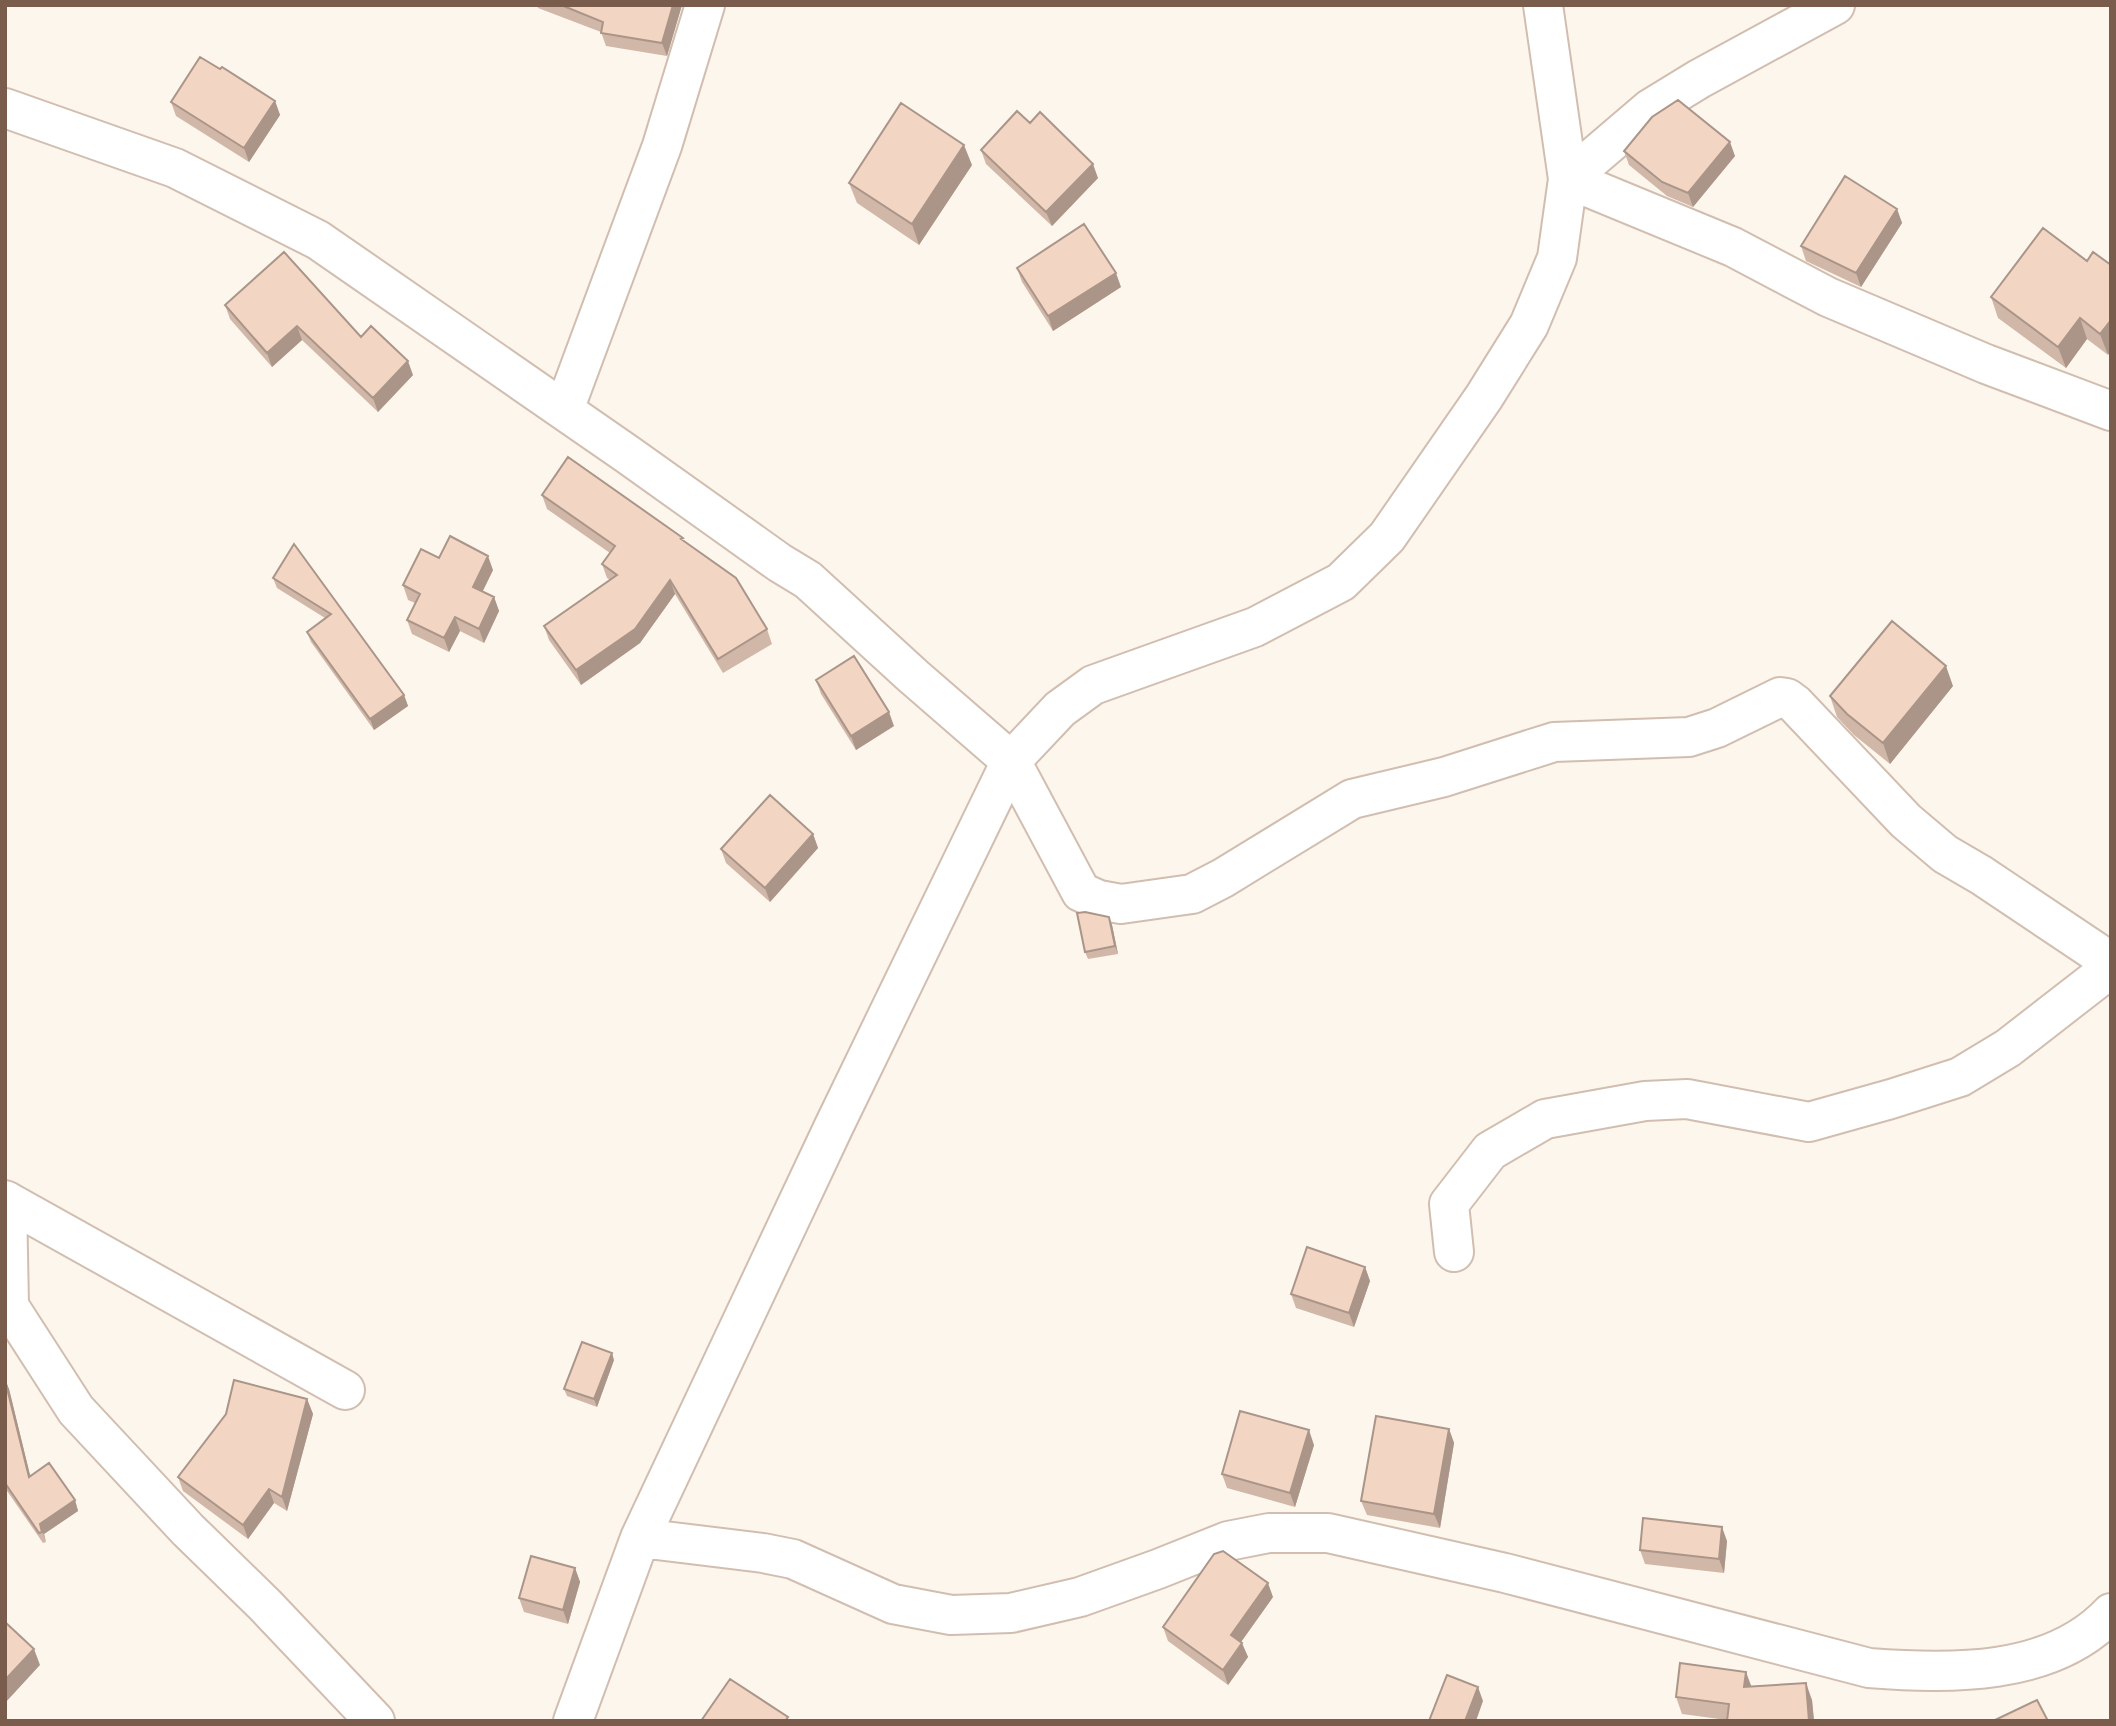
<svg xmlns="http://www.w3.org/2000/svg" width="2116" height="1726" viewBox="0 0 2116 1726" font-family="'Nunito Sans',sans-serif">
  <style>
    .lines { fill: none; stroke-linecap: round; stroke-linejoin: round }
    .minor-casing { stroke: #d1beb0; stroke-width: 42 }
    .minor { stroke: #fff; stroke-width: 38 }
    .wall { fill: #d1b7a8 }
    .shaded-wall { fill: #aa9588 }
    .building { fill: #f3d5c3; stroke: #aa9588; stroke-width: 2 }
  </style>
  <rect width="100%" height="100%" fill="#fdf6ec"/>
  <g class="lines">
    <defs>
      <path id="minor" d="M1835,5l-136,74 -49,30 -82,70 165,68 95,50 158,67 125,47
        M5,108l170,60 143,72 309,214 153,109 28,17 105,96 98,85 70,131 18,8 22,4 71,-10 31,-16 129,-79 92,-22 110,-35 135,-5 28,-9 63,-31 7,1 8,6 111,117 39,33 36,21 130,87
        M564,410l98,-264 43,-141
        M5,1200l340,190
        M7,1201l2,105 67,104 112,120 77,75 110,116
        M1454,1252l-5,-48 41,-53 55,-32 100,-18 42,-2 122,23 82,-23 69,-22 48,-29 103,-80
        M640,1538l123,15 30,6 100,45 58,11 60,-2 69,-16 78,-28 70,-28 41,-8h59l177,40 364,95c80,6 182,9 242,-55
        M573,1721l67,-183 194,-412 177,-365 49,-52 33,-24 162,-58 86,-45 46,-45 97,-140 45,-72 28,-67 11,-79 -25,-174"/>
    </defs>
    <!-- minor casing -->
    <use href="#minor" class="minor-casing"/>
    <!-- minor -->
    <use href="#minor" class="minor"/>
  </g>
  <!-- wall -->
  <path class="wall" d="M537,5h145l-15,51 -61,-10 -5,-14 -63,-24z
    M275,101l5,14 -31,47 -73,-46 -5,-14z
    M1030,123l68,55 -46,48 -66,-62 -5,-14z
    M1624,151l111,5 -42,51 -26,-11 -38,-31z
    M972,165l-53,80 -62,-42 -8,-20z
    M1897,209l5,14 -41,64 -55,-26 -5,-15z
    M2087,261l21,94 -21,-16 -21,29 -68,-50 -7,-21z
    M1017,268l104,19 -68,44 -31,-49z
    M225,305l136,32 52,38 -35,37 -76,-72 -30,27 -42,-48z
    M542,495l142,46 83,88 5,15 -49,29 -48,-79 -35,49 -59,42 -32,-45 -5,-14 66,-46 -3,-2 -5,-14 8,-11 -63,-44z
    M294,544l110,151 4,11 -34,24 -63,-88 -4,-10 18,-14 -48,-30 -4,-10z
    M439,558l54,12 -11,22 12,5 5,14 -15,32 -24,-12 -11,21 -37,-18 -5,-14 8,-17 -7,-3 -5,-15z
    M816,680l78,46 -38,24 -35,-56z
    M1953,686l-63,78 -36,-29 -17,-18 -7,-21z
    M813,834l5,14 -48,54 -44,-39 -5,-14z
    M1112,925l6,29 -30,5 -3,-7z
    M1365,1267l5,14 -16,46 -58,-19 -5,-14z
    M614,1360l-17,47 -30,-11 -3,-7z
    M5,1380l4,9 21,87 45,24 3,11 -34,23 2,8 -3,1 -38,-55z
    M307,1399l6,15 -26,97 -13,-8 -26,36 -65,-48 -5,-14z
    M1449,1429l5,14 -14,85 -73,-13 -6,-14z
    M1314,1445l-19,62 -68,-19 -5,-14z
    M1727,1541l-3,32 -79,-9 -5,-14z
    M575,1568l5,14 -12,42 -44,-12 -5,-14z
    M1273,1597l-32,45 7,15 -20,28 -60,-44 -5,-14z
    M1751,1686l61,14 2,21h-87v-1l-45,-6 -6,-17z"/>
  <!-- shaded-wall -->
  <path class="shaded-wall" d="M673,5h9l-15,51 -5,-13z
    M275,101l5,14 -31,47 -5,-14z
    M1730,142l5,14 -42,51 -5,-14z
    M964,145l8,20 -53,80 -7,-21z
    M1093,164l5,14 -46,48 -6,-14z
    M1897,209l5,14 -41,64 -5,-14z
    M1116,273l5,14 -68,44 -5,-15z
    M2080,318l7,21 -21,29 -8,-21z
    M2111,320v31l-3,4 -8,-21z
    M297,326l5,14 -30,27 -5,-14z
    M408,361l5,14 -35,37 -5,-14z
    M488,556l5,14 -15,31 -5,-14z
    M670,580l5,14 -35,49 -59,42 -5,-15z
    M494,597l5,14 -15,32 -5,-14z
    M455,617l5,14 -11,21 -5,-14z
    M1946,666l7,20 -63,78 -7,-21z
    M404,695l4,11 -34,24 -4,-11z
    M889,712l5,14 -38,24 -5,-14z
    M813,834l5,14 -48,54 -5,-14z
    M1109,917l3,8 6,29 -3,-8z
    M1365,1267l5,14 -16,46 -5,-14z
    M612,1353l2,7 -17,47 -3,-8z
    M5,1380l4,9 24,98 -4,-10z
    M307,1399l6,15 -26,97 -5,-14z
    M1449,1429l5,14 -14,85 -6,-14z
    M1309,1430l5,15 -19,62 -5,-14z
    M269,1489l5,14 -26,36 -5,-14z
    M75,1500l3,11 -34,23 2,8 -6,-18z
    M1722,1527l5,14 -3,32 -5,-14z
    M575,1568l5,14 -12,42 -5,-14z
    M1268,1583l5,14 -37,52 -5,-14z
    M1242,1643l6,14 -20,28 -5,-15z
    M34,1649l6,16 -35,38v-23z
    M1746,1672l6,16 -8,-1z
    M1806,1683l6,17 2,21h-5z
    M1478,1687l5,14 -7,20h-11z"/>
  <!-- building -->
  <path class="building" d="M561,5h112l-11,38 -61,-10 2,-11z
    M200,57l20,12 2,-2 53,34 -31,47 -73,-46z
    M1678,100l52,42 -42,51 -26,-11 -38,-31 28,-34z
    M901,103l63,42 -52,79 -63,-41z
    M1017,111l13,12 10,-11 53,52 -47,48 -65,-62z
    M1845,176l52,33 -41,64 -55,-27z
    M1084,224l32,49 -68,43 -31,-48z
    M2043,228l44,33 6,-9 18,13v55l-11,14 -20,-16 -22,29 -67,-50z
    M284,252l77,85 10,-11 37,35 -35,37 -76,-72 -30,27 -42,-48z
    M568,457l115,81 -2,1 55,39 31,51 -49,30 -48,-79 -35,49 -59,41 -32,-44 73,-51 -15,-11 13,-18 -73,-51z
    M450,536l38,20 -15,31 21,10 -15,32 -24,-12 -11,21 -37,-18 13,-26 -17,-9 18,-36 18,9z
    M294,544l110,151 -34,24 -63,-87 24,-18 -58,-36z
    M1892,621l54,45 -63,77 -36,-29 -17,-18z
    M854,656l35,56 -38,24 -35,-56z
    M770,795l43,39 -48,54 -44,-39z
    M1085,912l24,5 6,29 -30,6 -8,-39z
    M1307,1247l58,20 -16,46 -58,-19z
    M582,1342l30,11 -18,46 -30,-10z
    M5,1380l24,97 20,-14 26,37 -35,24 2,8 -3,1 -34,-50z
    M234,1380l73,19 -25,98 -13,-8 -26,36 -65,-48 48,-63z
    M1240,1411l69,19 -19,63 -68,-19z
    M1376,1416l73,13 -15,85 -73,-13z
    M1643,1518l79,9 -3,32 -79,-9z
    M1223,1551l45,32 -37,52 11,8 -19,27 -60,-43 51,-73z
    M531,1556l44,12 -12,42 -44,-12z
    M5,1622l29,27 -29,31z
    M1680,1663l66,9 -2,15 62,-4 3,38h-82l2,-17 -53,-7z
    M1447,1675l31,12 -13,34h-36z
    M730,1679l58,38 -3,4h-84z
    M2037,1700l11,21h-55z"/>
  <!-- border -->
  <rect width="2116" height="1726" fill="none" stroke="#7a5c4d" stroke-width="14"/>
</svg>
